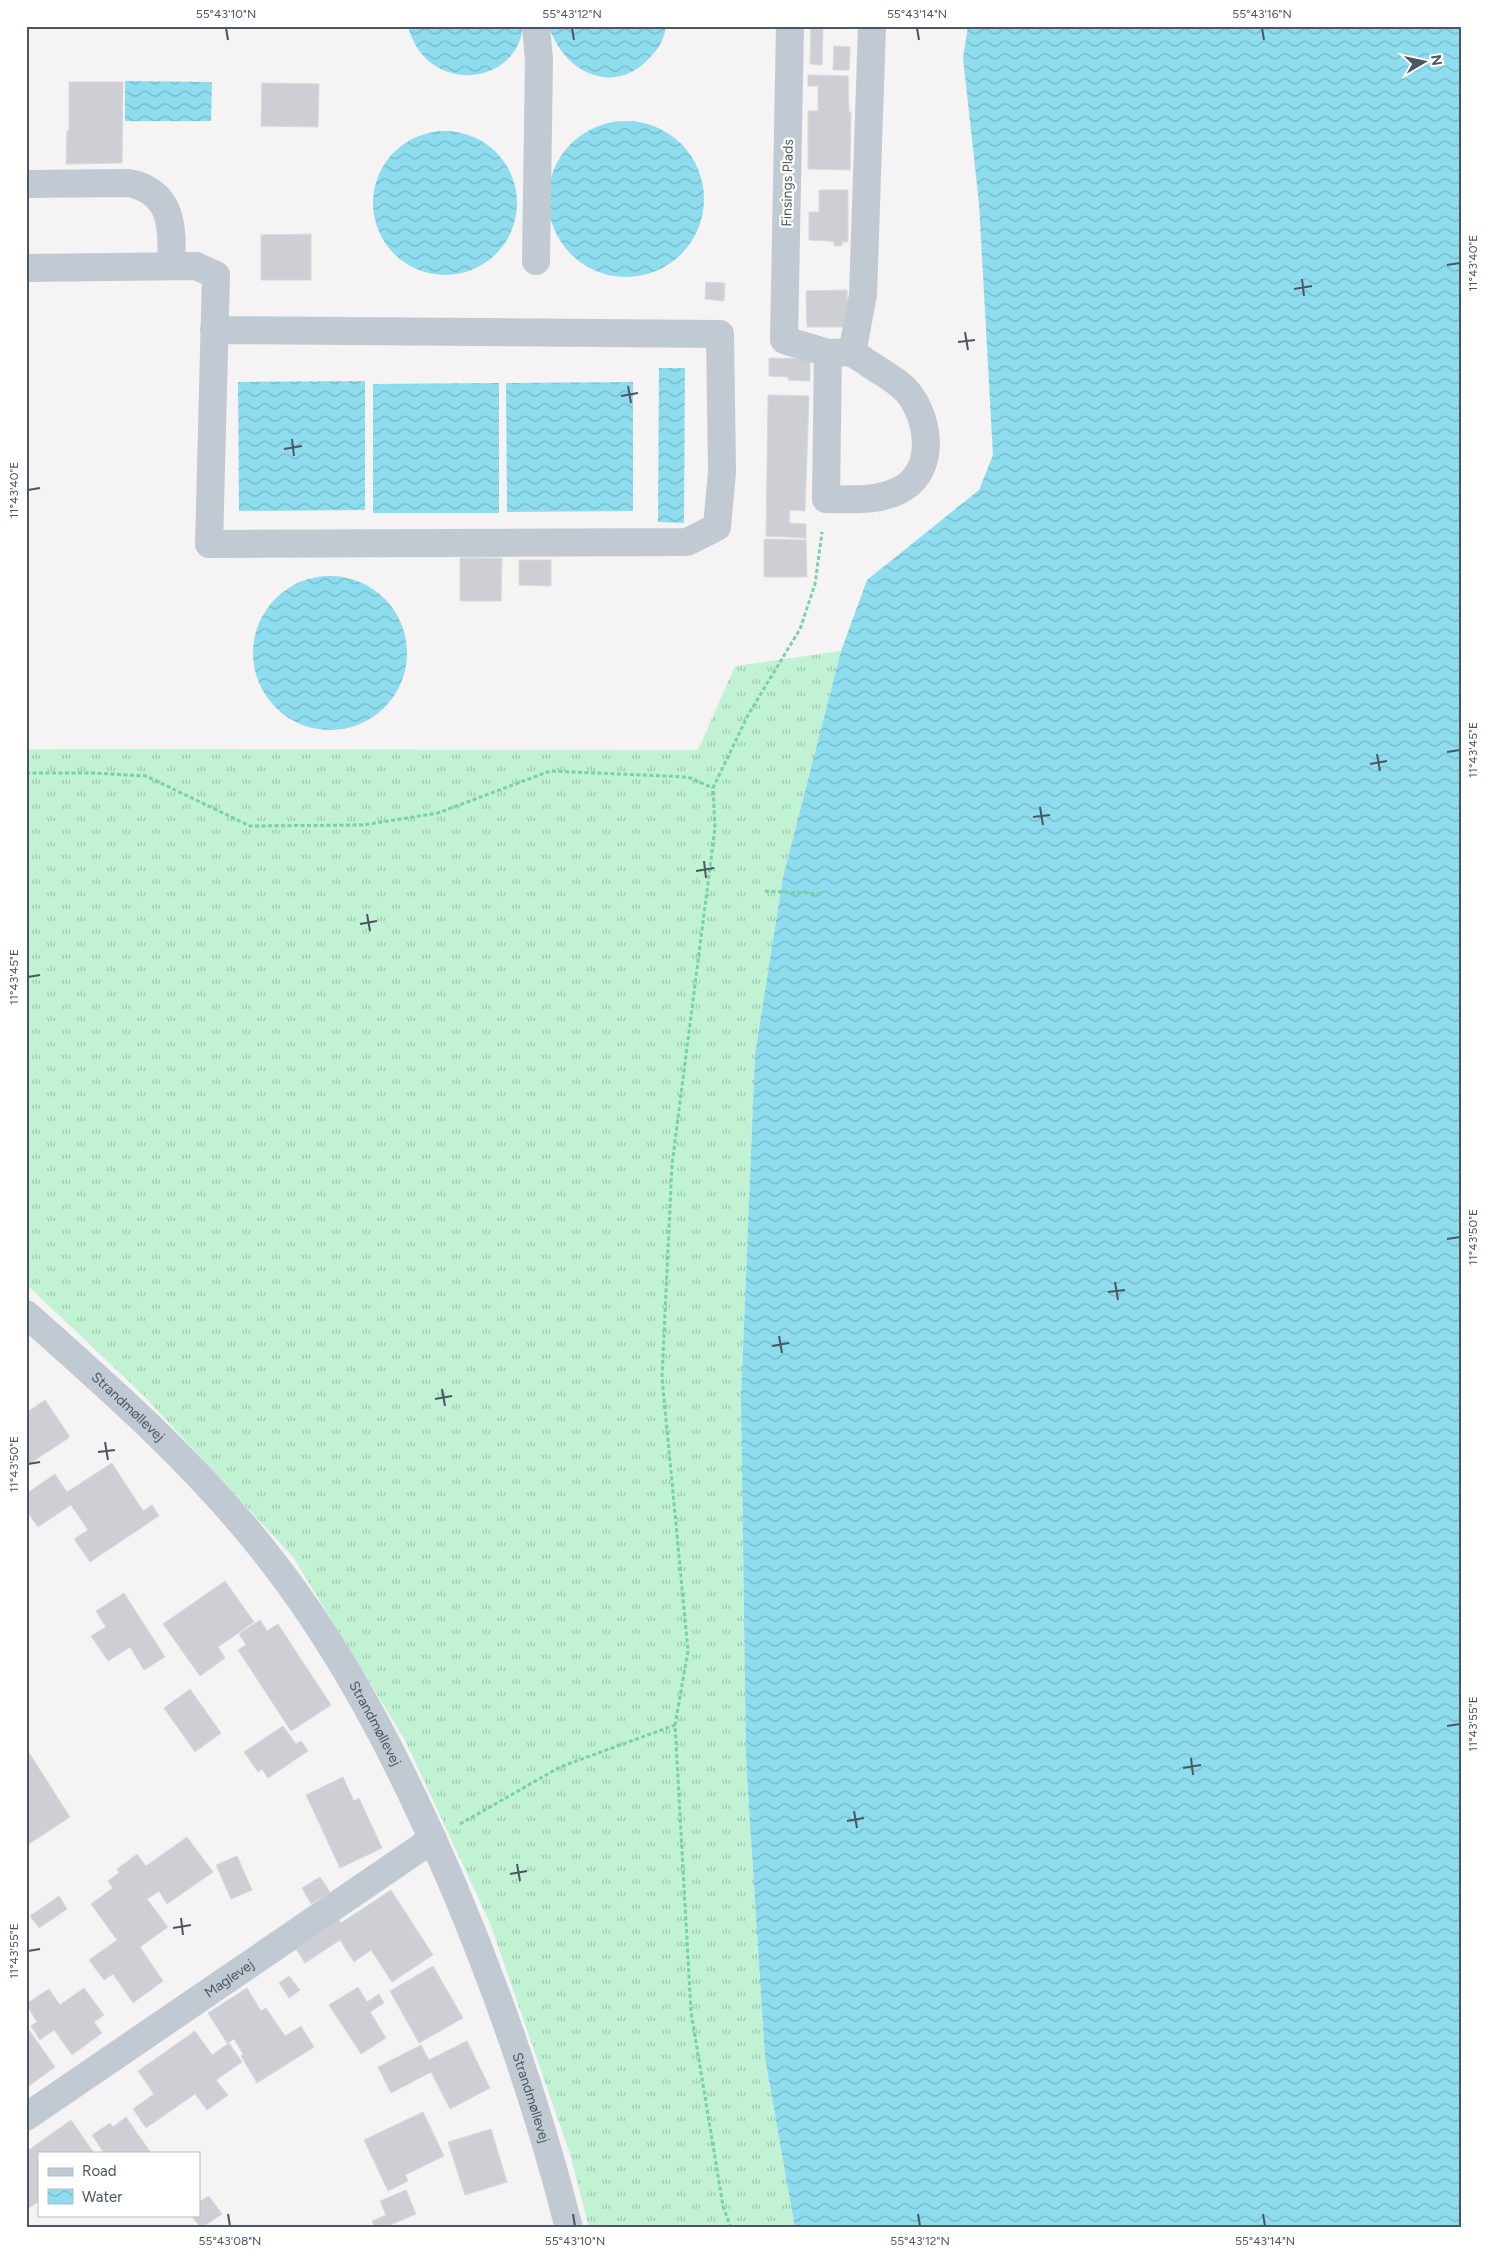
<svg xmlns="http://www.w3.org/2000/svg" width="1487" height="2254" viewBox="0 0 1487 2254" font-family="Figtree,sans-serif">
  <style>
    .grass { fill: url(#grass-tufts) }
    .water { fill: url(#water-waves) }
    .building { fill: #cdcfd5; stroke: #d7d9de }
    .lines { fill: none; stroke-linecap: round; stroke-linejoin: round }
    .path { stroke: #79d1a4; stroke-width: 3; stroke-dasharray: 4 2.5; stroke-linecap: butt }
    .minor { stroke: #c1cad2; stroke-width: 28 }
    .ticks { fill: none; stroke: #4a5661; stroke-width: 2 }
    .labels { text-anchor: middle; stroke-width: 4.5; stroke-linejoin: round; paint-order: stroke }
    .street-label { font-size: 14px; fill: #4a5661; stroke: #fff }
    .neatline { fill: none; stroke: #4a5661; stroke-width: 2 }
    .ticks-label { font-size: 12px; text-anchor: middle; fill: #4a5661 }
  </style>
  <defs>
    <pattern id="grass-tufts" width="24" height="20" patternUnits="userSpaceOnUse" patternTransform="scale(1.25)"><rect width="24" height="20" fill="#c2f2d4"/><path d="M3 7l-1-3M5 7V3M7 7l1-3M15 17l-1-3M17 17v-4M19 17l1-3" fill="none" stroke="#a0c7af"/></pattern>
    <pattern id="water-waves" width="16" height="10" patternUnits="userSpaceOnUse" patternTransform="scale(1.25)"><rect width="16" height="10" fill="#8eddef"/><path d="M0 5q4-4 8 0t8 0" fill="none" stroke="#76b6c5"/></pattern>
  </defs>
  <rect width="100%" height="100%" fill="#f5f3f3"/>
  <!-- grass -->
  <path class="grass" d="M841,651l-58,226 -28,177 -14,343 5,363 19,298 30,170h-206l-19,-74 -80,-231 -85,-183 -112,-183 -150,-162 -117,-111v-535l672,1 37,-84z"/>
  <!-- water -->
  <path class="water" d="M408,26h115c-6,62 -98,69 -115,0z
    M549,26h117c-1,10 -6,21 -13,28 -35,44 -89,21 -104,-28z
    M968,26h493v2202h-666l-30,-170 -19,-298 -5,-363 14,-343 28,-177 58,-226 26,-71 112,-90 14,-35 -14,-252 -16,-145z
    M125,81l87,1 -1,39h-86z
    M548 199a78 78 0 1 1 156 0a78 78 0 1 1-156 0Z
    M373 203a72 72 0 1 1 144 0a72 72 0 1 1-144 0Z
    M659,368h26l-1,155 -26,-1z
    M365,381v129l-126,1 -1,-129z
    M633,382v129l-126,1 -1,-129z
    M499,383v130h-126v-129z
    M253 653a77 77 0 1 1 154 0a77 77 0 1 1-154 0Z"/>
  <!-- building -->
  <path class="building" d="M811,26h12l-1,39 -12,-1z
    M834,46l16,1 -1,23h-16z
    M808,75l40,1 1,36h2l-1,58 -42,-1v-58h10v-25h-10z
    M69,82h54l-1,81 -56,1 1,-33h2z
    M262,83l57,1 -1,43 -57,-1z
    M819,190h29v52h-6v4h-8v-4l-6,-1 -19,-1v-28h10z
    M311,234v46h-50v-45z
    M706,282l19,1 -1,18 -19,-2z
    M847,290l1,37h-41l-1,-36z
    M769,358l41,1v22l-22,-1v-3l-19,-1z
    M768,395l41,1 -4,115 -15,-1 -1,13 17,1v14l-40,-2z
    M764,539l42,1 1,37h-43z
    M460,558h42l-1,43h-41z
    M519,560h32v26l-32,-1z
    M45,1400l25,37 -44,29v-53z
    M112,1463l31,48 9,-6 7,11 -69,46 -16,-23 14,-9 -17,-25 -33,22 -12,-17v-16l29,-20 12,18z
    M225,1581l29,41 -36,25 7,11 -25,18 -37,-52z
    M124,1593l41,64 -21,13 -14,-23 -22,14 -17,-25 15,-9 -10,-16z
    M260,1620l7,11 11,-7 53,81 -40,26 -53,-81 8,-5 -7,-11z
    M190,1689l31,44 -26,19 -31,-44z
    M283,1726l13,18 5,-3 7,10 -40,27 -6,-9 -4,3 -14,-20z
    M26,1748l44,69 -41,27 -3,-5z
    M343,1777l11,24 5,-3 23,50 -42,20 -34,-73z
    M187,1837l26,35 -46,32 -8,-13 -12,8 21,28 -28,20 23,34 -30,22 -20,-29 -9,6 -15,-20 28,-20 -26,-36 22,-16 -5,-7 11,-8 -2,-4 20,-15 9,12z
    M237,1856l15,34 -21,9 -15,-34z
    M320,1877l10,15 -19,12 -9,-16z
    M391,1890l42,65 -41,27 -21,-32 -17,12 -14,-22 -35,23 -9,-14 43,-29 2,3z
    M59,1896l8,13 -28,19 -9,-12z
    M433,1966l30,52 -44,25 -29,-52z
    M289,1976l11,14 -11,8 -10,-15z
    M358,1987l9,15 12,-8 5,9 -14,9 16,26 -25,16 -32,-49z
    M84,1988l20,27 -10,7 8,11 -30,22 -18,-25 -14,10 -9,-14 6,-4 -11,-18 23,-15 11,16z
    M247,1988l14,23 5,-3 19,28 16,-10 13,21 -57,36 -16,-27 2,-2 -9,-15 -7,4 -19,-30z
    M29,2030l26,37 -29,21v-57z
    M195,2031l17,24 17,-12 13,19 -26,18 12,15 -21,15 -12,-16 -49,34 -13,-19 21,-15 -16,-23z
    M467,2041l23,47 -40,21 -19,-37 -40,21 -13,-26 43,-22 8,15z
    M423,2112l21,44 -39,19 3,6 -20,10 -24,-51z
    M126,2117l25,36h-47l-12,-18 18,-12 3,4z
    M71,2120l23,33h-55v48l-13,9v-58z
    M491,2129l16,53 -42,13 -17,-53z
    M406,2190l10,24 -33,14h-8l-3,-7 14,-6 -6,-14z
    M209,2196l13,18 -21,14 -10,-13h8v-16l2,2z"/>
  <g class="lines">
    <!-- path -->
    <path class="path" d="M26,773h68l52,3 104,50 113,-1 75,-12 112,-42 138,6 25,11
      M765,891l56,3
      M460,1824l100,-57 115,-42
      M731,2228l-8,-22 -32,-194 -16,-287 13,-74 -26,-274 10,-212 43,-337 -2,-40 35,-73 52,-86 15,-45 7,-52"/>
    <!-- minor -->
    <g class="minor">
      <path d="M790,26l-6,314 44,13 -2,146c25,0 49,3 72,-8 37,-17 33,-67 12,-96 -9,-12 -24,-20 -36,-28 -7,-4 -16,-12 -23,-14 -7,-1 -16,0 -23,0"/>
      <path d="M26,184l103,-1c44,9 44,45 42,82"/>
      <path d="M536,261l3,-201 -3,-34"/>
      <path d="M26,268l170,-2 20,9 -7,269 478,-2 30,-15 5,-55 -2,-138 -506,-4"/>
      <path d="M852,353l11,-58 9,-269"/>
      <path id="s1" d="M26,1314c88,78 178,157 249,251 74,96 129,207 177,318 47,111 87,227 117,345"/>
      <path id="s2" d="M26,2117l407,-278"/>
    </g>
  </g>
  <!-- ticks -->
  <path class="ticks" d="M226,28l2,12M572,28l2,12M917,28l2,12M1262,28l2,12M1447,265l13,-2M1302,279l2,17M1294,289l18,-3M965,332l3,18M958,342l17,-2M628,386l3,17M621,396l17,-3M292,439l2,17M284,449l18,-3M28,490l12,-2M1447,752l13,-2M1377,754l3,17M1370,764l17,-3M1040,807l3,18M1033,817l17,-2M704,861l2,17M696,871l18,-3M367,914l3,17M360,924l17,-3M28,977l12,-2M1447,1239l13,-2M1115,1282l3,18M1108,1292l17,-2M779,1336l3,17M772,1346l17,-3M442,1389l3,17M435,1399l17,-3M105,1442l3,18M98,1452l17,-2M28,1464l12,-2M1447,1726l13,-2M1191,1758l2,17M1183,1768l18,-3M854,1811l3,17M847,1821l17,-3M517,1864l3,17M510,1874l17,-3M181,1918l2,17M173,1928l18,-3M28,1951l12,-2M228,2214l2,12M573,2214l2,12M918,2214l2,12M1263,2214l2,12"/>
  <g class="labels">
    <!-- street labels -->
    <g class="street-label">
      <text transform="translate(787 183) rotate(-89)" y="5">Finsings Plads</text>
      <text dy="5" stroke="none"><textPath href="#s1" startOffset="138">Strandmøllevej</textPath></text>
      <text dy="5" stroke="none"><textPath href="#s1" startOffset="542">Strandmøllevej</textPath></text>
      <text dy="5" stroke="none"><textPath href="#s2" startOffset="246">Maglevej</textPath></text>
      <text dy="5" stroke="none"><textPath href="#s1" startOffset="948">Strandmøllevej</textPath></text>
    </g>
  </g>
  <!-- border -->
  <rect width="1487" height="2254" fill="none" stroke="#ffffff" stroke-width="55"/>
  <!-- legend -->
  <rect x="38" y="2152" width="162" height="65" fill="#ffffff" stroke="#b7bbc0"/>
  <rect x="48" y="2168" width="25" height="8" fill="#c1cad2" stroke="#b7bbc0"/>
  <text x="82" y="2176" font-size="15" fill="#4a5661">Road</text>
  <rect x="48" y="2189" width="25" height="15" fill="url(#water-waves)" stroke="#b7bbc0"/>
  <text x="82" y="2202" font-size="15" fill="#4a5661">Water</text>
  <!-- north arrow -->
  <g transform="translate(1424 62) rotate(81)" stroke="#ffffff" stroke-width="4" paint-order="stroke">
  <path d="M0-4L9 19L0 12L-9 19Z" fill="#4a5661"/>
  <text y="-8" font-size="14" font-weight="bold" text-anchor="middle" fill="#4a5661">N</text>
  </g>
  <rect x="28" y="28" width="1432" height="2198" class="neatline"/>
  <g class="ticks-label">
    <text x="226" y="18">55°43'10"N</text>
    <text x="572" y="18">55°43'12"N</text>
    <text x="917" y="18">55°43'14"N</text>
    <text x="1262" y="18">55°43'16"N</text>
    <text transform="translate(1473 263) rotate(-90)" y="4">11°43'40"E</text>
    <text transform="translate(14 490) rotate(-90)" y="4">11°43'40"E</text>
    <text transform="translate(1473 750) rotate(-90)" y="4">11°43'45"E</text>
    <text transform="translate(14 977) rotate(-90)" y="4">11°43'45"E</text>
    <text transform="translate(1473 1237) rotate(-90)" y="4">11°43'50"E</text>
    <text transform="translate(14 1464) rotate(-90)" y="4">11°43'50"E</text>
    <text transform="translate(1473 1724) rotate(-90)" y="4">11°43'55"E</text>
    <text transform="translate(14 1951) rotate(-90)" y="4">11°43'55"E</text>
    <text x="230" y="2245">55°43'08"N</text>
    <text x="575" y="2245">55°43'10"N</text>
    <text x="920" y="2245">55°43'12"N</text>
    <text x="1265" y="2245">55°43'14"N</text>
  </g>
</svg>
